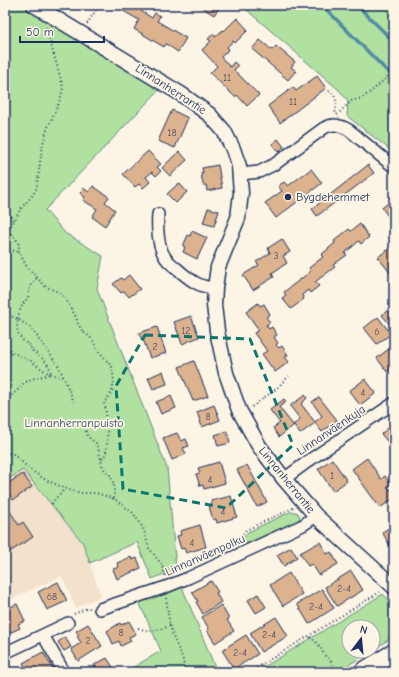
<svg xmlns="http://www.w3.org/2000/svg" width="399" height="677" viewBox="0 0 399 677" font-family="'Comic Neue',sans-serif">
  <style>
    .built { fill: #f3e1cb }
    .green { fill: #b0e1a1; stroke: #668880 }
    .lines { fill: none; stroke-linecap: round; stroke-linejoin: round }
    .stream { stroke: #538ba3; stroke-width: 3.5 }
    .building { fill: #ddb28e; stroke: #1b2f5e }
    .minor-casing { stroke: #1b2f5e; stroke-width: 14 }
    .tertiary-casing { stroke: #1b2f5e; stroke-width: 17 }
    .primary-casing { stroke: #1b2f5e; stroke-width: 21 }
    .path { stroke: #1b2f5e; stroke-width: 2; stroke-dasharray: 1 3; stroke-linecap: butt }
    .minor { stroke: #fcf5e5; stroke-width: 11 }
    .tertiary { stroke: #fcf5e5; stroke-width: 14 }
    .primary { stroke: #fcf5e5; stroke-width: 18 }
    .marked { fill: none; stroke: #0f766e; stroke-width: 3; stroke-dasharray: 8 5; stroke-linejoin: round }
    .poi-dot { fill: #1b2f5e; stroke: #fcf5e5; stroke-width: 1.5 }
    .labels { text-anchor: middle; stroke-width: 3.5; stroke-linejoin: round; paint-order: stroke }
    .number-label { font-size: 10px; fill: #4c506a }
    .street-label { font-size: 12px; fill: #1b2f5e; stroke: #fcf5e5 }
    .poi-label { font-size: 12px; fill: #1b2f5e; stroke: #fcf5e5; text-anchor: start }
    .park-label { font-size: 12px; fill: #39536b; stroke: #fcf5e5 }
  </style>
  <rect width="100%" height="100%" fill="#fcf5e5"/>
  <filter id="ink" filterUnits="userSpaceOnUse"><feTurbulence type="fractalNoise" baseFrequency=".025" numOctaves="2"/><feDisplacementMap in="SourceGraphic" scale="8" xChannelSelector="R" yChannelSelector="G"/><feConvolveMatrix kernelMatrix="1 2 1 2 8 2 1 2 1" color-interpolation-filters="sRGB"/></filter>
  <g filter="url(#ink)">
    <!-- built -->
    <path class="built" d="M23,469l60,74 18,53 -25,12 -14,-32 -57,26v-121z"/>
    <!-- green -->
    <path class="green" d="M5,5h19l136,84 -115,121 20,23 38,23 -6,33 70,179 9,101 -24,10 -15,-37 -47,21 -7,-20 -60,-73 -18,11z
      M241,5h153v148l-47,-37 1,-15 -9,-11z
      M290,512h5l3,1 2,4 -2,4 -62,27 12,-16z
      M182,587l35,85h-92l36,-21 -22,-49z
      M383,594l11,12v30l-21,14v-23h-24v24h22l-34,21h-81z"/>
    <g class="lines">
      <!-- stream -->
      <path class="stream" d="M322,5l66,67
        M357,5l37,37"/>
    </g>
    <!-- building -->
    <path class="building" d="M123,5h21l-3,6 11,7 3,-5 5,3 -3,5 29,17 -8,14 -12,-8 -2,3 -30,-18 5,-9 -19,-11z
      M198,5h23l-7,10z
      M237,18l11,12 -13,13 -2,-2 -6,6 2,2 -8,8 9,10 4,-5 4,4 -4,4 25,25 -12,11 -10,-11 -2,2 -25,-24 7,-7 -15,-16 9,-9 -3,-2 5,-5 2,3 8,-7 1,1z
      M260,40l12,10 4,-4 19,16 -4,5 5,4 -8,9 -36,-31z
      M317,76l9,12 -46,35 -12,-17 25,-19 3,4z
      M172,110l16,8 -13,30 -17,-7z
      M278,139l6,8 -6,5 -6,-8z
      M148,151l13,13 -4,3 4,4 -5,5 -4,-4 -6,5 4,5 -7,6 -4,-4 -4,3 -12,-13z
      M179,151l8,9 -17,16 -8,-8z
      M218,165l4,23 -15,3 -1,-6h-3l-2,-12h2l-1,-5z
      M368,165l6,8 -57,43 -5,-7z
      M311,169l11,14 -46,35 -11,-15 17,-12 -4,-5 6,-4 4,4z
      M179,183l8,9 -11,11 -9,-9z
      M93,186l16,11 -4,5 10,8 -10,16 -13,-9 5,-8 -14,-9 2,-3 -5,-4 3,-5 6,4z
      M394,198v26l-12,-16z
      M208,208l11,3 -5,15 -11,-3z
      M360,224l9,13 -8,7 -2,-3 -14,12 2,2 -14,10 2,2 -20,15 4,4 -9,7 -2,-3 -6,5 2,4 -13,10 -9,-11 4,-3 -2,-3 27,-21 -2,-3 14,-11 -2,-2 14,-12 -1,-2 15,-12 2,2z
      M192,231l15,7 -10,21 -14,-7 2,-5 -2,-1 5,-11 2,1z
      M282,239l8,13 -7,4 4,7 -15,10 2,4 -21,13 -10,-15 16,-10 -3,-3 14,-9 -2,-5z
      M391,247l3,3v28l-16,-21z
      M129,275l11,14 -11,8 -5,-6 -3,2 -8,-9 8,-6 2,2z
      M258,303l2,3 4,-2 6,10 -4,3 4,5 -4,3 3,4 3,-2 5,8 -3,2 4,6 -2,2 3,3 3,-2 6,9 -3,2 4,5 -14,10 -13,-18 5,-3 -13,-18 5,-3 -13,-18z
      M388,310l6,7v9l-2,1 -10,-12z
      M191,316l8,21 -17,7 -8,-22z
      M378,317l13,17 -14,10 -13,-16z
      M157,327l9,26 -16,5 -7,-19 -1,1 -3,-7z
      M394,345v22l-7,5 -10,-14z
      M194,361l14,35 -15,5 -14,-34z
      M163,371l4,13 -14,5 -5,-11z
      M365,379l11,14 -16,12 -11,-14z
      M305,395l2,3 -6,6 14,18 7,-6 -10,-14 7,-5 18,23 -15,12 -7,-9 -15,11 -6,-9 -15,12 -6,-9 7,-5 -10,-13 14,-11 2,3 -7,5 14,18 7,-6 -10,-13z
      M171,396l5,12 -15,6 -5,-12z
      M214,405l6,15 -18,7 -5,-15z
      M394,423v25h-1l-12,-14z
      M227,431l3,12 -12,3 -3,-11z
      M177,433l4,8 5,-2 3,7 -6,2 3,6 -14,6 -9,-22z
      M367,458l14,21 4,-3 6,8 -4,3 3,3 3,-2 1,2v8l-14,10 -28,-39z
      M332,459l15,22 -14,10 -15,-22z
      M219,462l6,21 -21,6 -1,-4 -3,1 -4,-12 4,-1 -2,-5z
      M247,465l20,37 -10,5 -20,-37z
      M23,474l9,13 -19,13 -8,-12v-3z
      M231,496l6,21 -20,6 -1,-4 -3,1 -4,-14 3,-1 -1,-4z
      M5,510h4l10,15 4,-3 10,15 -28,18z
      M200,525l6,22 -20,6 -2,-5 -3,1 -4,-13 4,-1 -1,-4z
      M391,527l3,4v21l-12,-20z
      M320,542l7,12 4,-2 7,12 -19,11 -7,-11 -4,2 -8,-13z
      M291,547l6,10 -13,9 -7,-11z
      M131,557l1,3 5,-2 4,10 -24,11 -4,-10 6,-2 -2,-4z
      M351,571l12,19 -26,16 -12,-19z
      M289,573l13,21 -19,12 -13,-21z
      M211,581l7,11 -2,1 5,9 -18,12 -7,-12 2,-1 -6,-9z
      M58,582l9,19 -20,9 -9,-18z
      M322,589l12,19 -25,16 -12,-20z
      M258,594l8,13 -10,6 -8,-13z
      M17,604l8,17 -7,3 2,4 -15,7v-21l5,-3 -2,-3z
      M221,605l8,14 -2,1 7,11 -19,12 -8,-13 2,-1 -7,-12z
      M276,617l12,19 -27,16 -11,-19z
      M129,621l7,13 -7,3 2,4 -10,5 -2,-5 -6,3 -6,-13 13,-8 1,2z
      M88,624l14,22 -24,15 -7,-12 10,-6 -4,-7 2,-1 -3,-4z
      M246,635l12,19 -24,15 -12,-19z
      M65,637l6,10 -7,4 -6,-9z
      M43,652l10,17 -6,3h-19l-5,-9z
      M107,658l9,14h-18l-4,-7z"/>
    <g class="lines">
      <defs>
        <path id="minor" d="M241,174l18,-2 16,-8 49,-36c9,-5 16,-3 25,2l45,37
          M158,214c-1,15 -1,35 10,47 4,4 10,8 14,12 11,9 18,14 33,15
          M284,479l30,-22 80,-54
          M100,609l66,-22 22,-9 115,-53 13,-9
          M43,635l21,37
          M5,653l63,-30"/>
        <path id="tertiary" d="M34,5l147,89 29,21 14,16 9,18 6,17 2,27 -3,25 -20,49 -3,21 -1,17 3,26 9,42 13,37 20,36 25,33 32,37 78,71"/>
        <path id="primary" d="M363,672l31,-19"/>
      </defs>
      <!-- minor casing -->
      <use href="#minor" class="minor-casing"/>
      <!-- tertiary casing -->
      <use href="#tertiary" class="tertiary-casing"/>
      <!-- primary casing -->
      <use href="#primary" class="primary-casing"/>
      <!-- path -->
      <path class="path" d="M87,24l12,-19
        M325,93l5,-2c8,7 7,13 5,23
        M337,115l14,-14 11,-3 10,-7 22,-20
        M5,205l9,17
        M8,231l8,8 3,5v8l8,15 18,19 15,7 5,5 11,19 2,7 5,8 6,4 4,5 3,7 16,19 2,15 -2,10 -8,11c3,9 5,44 1,52 -1,2 -3,4 -4,5
        M5,236l17,-29 11,-12 3,-6c4,-19 4,-37 10,-56 5,-16 15,-29 17,-46l-17,-60
        M5,249l14,3
        M5,313l14,7 11,7 7,9 1,3 5,5 16,23 15,35
        M5,349l26,12 15,11 16,6
        M5,400l12,-9 6,-7 8,-5 20,-5c-1,-11 -11,-18 -20,-24v-4c-5,-2 -11,-8 -13,-13 -3,-11 2,-28 10,-35 1,-8 3,-15 9,-20
        M252,407l24,-18 13,-13
        M85,423l1,9 1,4 10,8 6,24 7,7 4,9v15
        M5,452l8,2 19,17 14,9 23,10 12,3h14l11,3 10,4 17,13 10,15 6,20 13,17 4,12
        M52,504c3,-8 9,-7 12,-16
        M235,543l11,-13 47,-22
        M166,598c2,13 3,26 7,38 5,16 11,16 11,36
        M74,614l13,-6h4
        M138,628c14,5 19,2 32,-2
        M310,637c6,5 11,9 14,18 6,4 10,9 10,17
        M250,672l130,-80"/>
      <!-- minor -->
      <use href="#minor" class="minor"/>
      <!-- tertiary -->
      <use href="#tertiary" class="tertiary"/>
      <!-- primary -->
      <use href="#primary" class="primary"/>
    </g>
  </g>
  <!-- marked area -->
  <path class="marked" d="M145,335l105,4 43,106 -67,63 -103,-19 -7,-103z"/>
  <!-- markers -->
  <circle class="poi-dot" cx="288" cy="197" r="4"/>
  <g class="labels">
    <!-- number labels -->
    <g class="number-label">
      <text x="227" y="81">11</text>
      <text x="293" y="105">11</text>
      <text x="172" y="136">18</text>
      <text x="276" y="259">3</text>
      <text x="186" y="334">12</text>
      <text x="377" y="335">6</text>
      <text x="155" y="350">2</text>
      <text x="363" y="396">4</text>
      <text x="208" y="420">8</text>
      <text x="332" y="479">1</text>
      <text x="210" y="483">4</text>
      <text x="223" y="515">4</text>
      <text x="192" y="546">4</text>
      <text x="344" y="592">2-4</text>
      <text x="52" y="600">68</text>
      <text x="316" y="610">2-4</text>
      <text x="121" y="636">8</text>
      <text x="269" y="638">2-4</text>
      <text x="88" y="644">2</text>
      <text x="240" y="656">2-4</text>
    </g>
    <!-- street labels -->
    <g class="street-label">
      <text transform="translate(171 89) rotate(33)" y="4">Linnanherrantie</text>
      <text transform="translate(331 430) rotate(-34)" y="4">Linnanväenkuja</text>
      <text transform="translate(287 480) rotate(51)" y="4">Linnanherrantie</text>
      <text transform="translate(205 555) rotate(-24)" y="4">Linnanväenpolku</text>
    </g>
    <!-- poi labels -->
    <g class="poi-label">
      <text x="296" y="201">Bygdehemmet</text>
    </g>
    <!-- park labels -->
    <g class="park-label">
      <text x="74" y="427">Linnanherranpuisto</text>
    </g>
  </g>
  <!-- margin -->
  <rect width="399" height="677" fill="none" stroke="#fcf5e5" stroke-width="20"/>
  <rect x="10" y="10" width="379" height="657" fill="none" stroke="#1b2f5e" stroke-width="1.5" filter="url(#ink)"/>
  <!-- north arrow -->
  <g transform="translate(361 639) rotate(16)"><circle r="19" fill="#fcf5e5" stroke="#a2a6af"/>
  <path d="M0-3L7 15L0 10L-7 15Z" fill="#1b2f5e"/>
  <text y="-6" font-size="11" font-weight="bold" text-anchor="middle" fill="#1b2f5e">N</text>
  </g>
  <!-- scale -->
  <path d="M20 36v6h84v-6" fill="none" stroke="#1b2f5e" stroke-width="2"/>
  <text x="26" y="36" font-size="12" fill="#1b2f5e" stroke="#fcf5e5" stroke-width="3" paint-order="stroke">50 m</text>
</svg>
